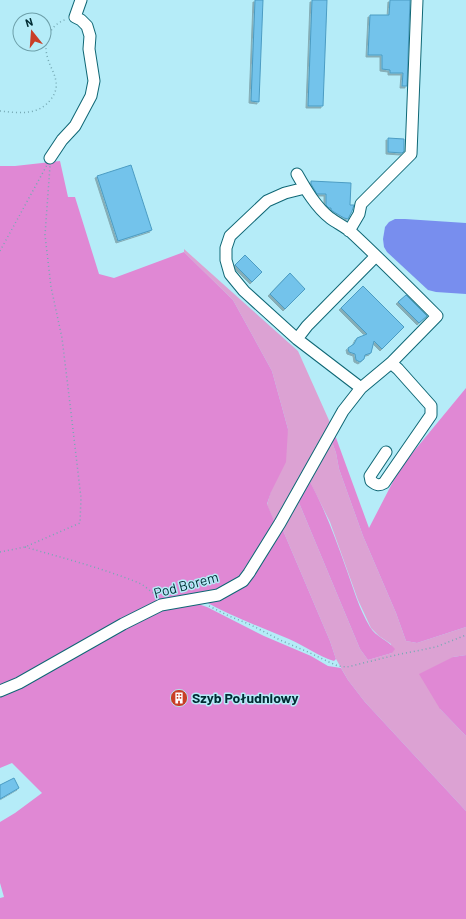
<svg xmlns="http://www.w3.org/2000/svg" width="466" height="919" viewBox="0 0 466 919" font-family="Barlow,sans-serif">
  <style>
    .green { fill: #dca2d3 }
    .forest { fill: #e088d4 }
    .water { fill: #788eee }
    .building { fill: #73c3eb; stroke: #4b9cc3; filter: url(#shadow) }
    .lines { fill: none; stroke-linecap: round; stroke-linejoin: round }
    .minor-casing { stroke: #0f6775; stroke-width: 13 }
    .path { stroke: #76a9b4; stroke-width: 1.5; stroke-dasharray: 1 3; stroke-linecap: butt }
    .minor { stroke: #fff; stroke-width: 11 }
    .labels { text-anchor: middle; stroke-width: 3; stroke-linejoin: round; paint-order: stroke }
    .street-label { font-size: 14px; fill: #002c33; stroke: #b5ecf8 }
    .poi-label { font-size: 14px; font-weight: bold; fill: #002c33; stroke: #b5ecf8; text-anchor: start }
  </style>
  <defs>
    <filter id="shadow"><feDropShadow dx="-2" dy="2" stdDeviation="0" flood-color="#0004"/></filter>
  </defs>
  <rect width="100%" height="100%" fill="#b5ecf8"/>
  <!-- green -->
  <path class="green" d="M184,249l114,102 34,76 -56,98 -9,-20 21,-76 -16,-58 -39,-71 -49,-48z
    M331,439l5,14 3,16 24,67 33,77 10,28 11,2 49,-16v28l-13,2 -13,52 26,27v75l-101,-109 -17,-22 -12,-21 -6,-18 -48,-113 15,-30 63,151 8,11 24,-7 -1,-9 -12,-8 -8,-8 -13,-28 -28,-78 -22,-44z"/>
  <!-- forest -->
  <path class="forest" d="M60,161l8,36h7l24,77 15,4 70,-26 49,48 39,71 16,58 -2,33 -15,30 -4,12 9,21 -30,49 -30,20 -35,3 -181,91v-522h15z
    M466,388v239l-49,16 -11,-2 -10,-28 -33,-77 -24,-67 -3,-16 -5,-14 4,-4 34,93 31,-60z
    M308,478c16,29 27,59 38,90 7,19 13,41 24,59 6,10 18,13 25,22l-3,4 -24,7 -8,-11 -63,-151z
    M282,528l48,113 6,18 -2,2c-16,-5 -29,-15 -45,-22 -29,-12 -58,-23 -85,-38l31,-12z
    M192,602l15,5 57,29 47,20 17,10 13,2 7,12 17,22 101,109v108h-466v-21l4,-1 -4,-14v-61l15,-9 27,-20 -30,-30 -12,5v-74l162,-86z
    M466,655v81l-26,-27 -21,-35 34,-17z"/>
  <!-- water -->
  <path class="water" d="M395,219h10l61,4v71l-30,-2 -8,-2 -41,-38 -3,-5 -1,-8 2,-12 4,-5z"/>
  <!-- building -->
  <path class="building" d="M255,0h8l-4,102 -8,-1z
    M312,0h15l-4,106h-15z
    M390,0h20l-3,86h-5l1,-13h-13v-3l-8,-1v-14h-14l2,-40h19z
    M388,138l16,1v12l-2,2 -14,-1z
    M131,165l21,65 -34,11 -21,-65z
    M311,181l40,2 -1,22h4l-2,6 -4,8 -4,-1 -10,-6 -3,-2v-2h-2l-3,-3v-11h-9l-6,-10z
    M245,255l17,17 -10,10 -17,-17z
    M290,273l15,16 -20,20 -15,-15z
    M363,286l41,41 -22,22 -8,-8 -3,12 -6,2 -1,4 -4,3 -4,-2 -1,-6 -6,-2 -1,-4 6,-4 3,-6 10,-4 -26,-26z
    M406,295l21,21 -8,7 -21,-21z
    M173 697a6 6 0 1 1 12 0a6 6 0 1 1-12 0Z
    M14,778l5,10 -19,11v-14z"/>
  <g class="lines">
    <defs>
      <path id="minor" d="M50,158l12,-18 13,-14 16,-30 3,-15 -5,-32 1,-13 -3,-10 -6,-6 -6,-3 6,-17
        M297,174c9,16 19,33 33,44 7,5 15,9 21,14 29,27 58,56 86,84l-46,47 -30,25 -64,-49 -53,-48 -14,-17 -4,-14v-12l4,-12 37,-35 18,-8 20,-5
        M349,231l10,-17 2,-10 50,-50 6,-154
        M297,339l10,-13 69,-70
        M386,452l-16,24 1,5c5,4 8,5 13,2l47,-68v-9l-33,-37 -7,-6
        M0,691l19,-8 104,-59 38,-19 57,-10 25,-14 6,-8 31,-50 63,-112 18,-23"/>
    </defs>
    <!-- minor casing -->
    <use href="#minor" class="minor-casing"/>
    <!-- path -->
    <path class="path" d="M0,111c18,2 39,5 51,-12 4,-5 6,-11 5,-17 -1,-9 -6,-15 -8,-23 -6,-17 2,-35 19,-40
      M0,251l47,-86
      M25,547c38,11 77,21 114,36 7,3 12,10 20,13
      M0,552l25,-5 55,-24 1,-25 -11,-94 -8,-66 -11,-51 -6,-52 5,-69
      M209,606l20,10 22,9 29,15 28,12 21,10 9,4 9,1 49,-12 40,-8 30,-12"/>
    <!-- minor -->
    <use href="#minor" class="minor"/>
  </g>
  <!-- icons -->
  <defs>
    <symbol id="building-disc" viewBox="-11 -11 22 22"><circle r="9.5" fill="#c93e27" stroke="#b5ecf8"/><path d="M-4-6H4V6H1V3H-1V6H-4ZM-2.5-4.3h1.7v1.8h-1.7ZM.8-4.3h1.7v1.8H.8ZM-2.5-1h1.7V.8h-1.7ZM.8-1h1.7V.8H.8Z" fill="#fff"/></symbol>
  </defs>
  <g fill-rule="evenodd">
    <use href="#building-disc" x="169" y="688" width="20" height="20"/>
  </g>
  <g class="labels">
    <!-- street labels -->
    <g class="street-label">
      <text transform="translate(186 585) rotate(-15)" y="5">Pod Borem</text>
    </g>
    <!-- poi labels -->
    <g class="poi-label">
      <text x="192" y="703">Szyb Południowy</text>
    </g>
  </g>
  <!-- north arrow -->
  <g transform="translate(32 32) rotate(343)"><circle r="19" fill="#b5ecf8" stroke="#6d9fa9"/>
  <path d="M0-3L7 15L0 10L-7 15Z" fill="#c93e27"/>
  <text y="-6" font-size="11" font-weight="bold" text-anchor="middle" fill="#002c33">N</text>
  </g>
</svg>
